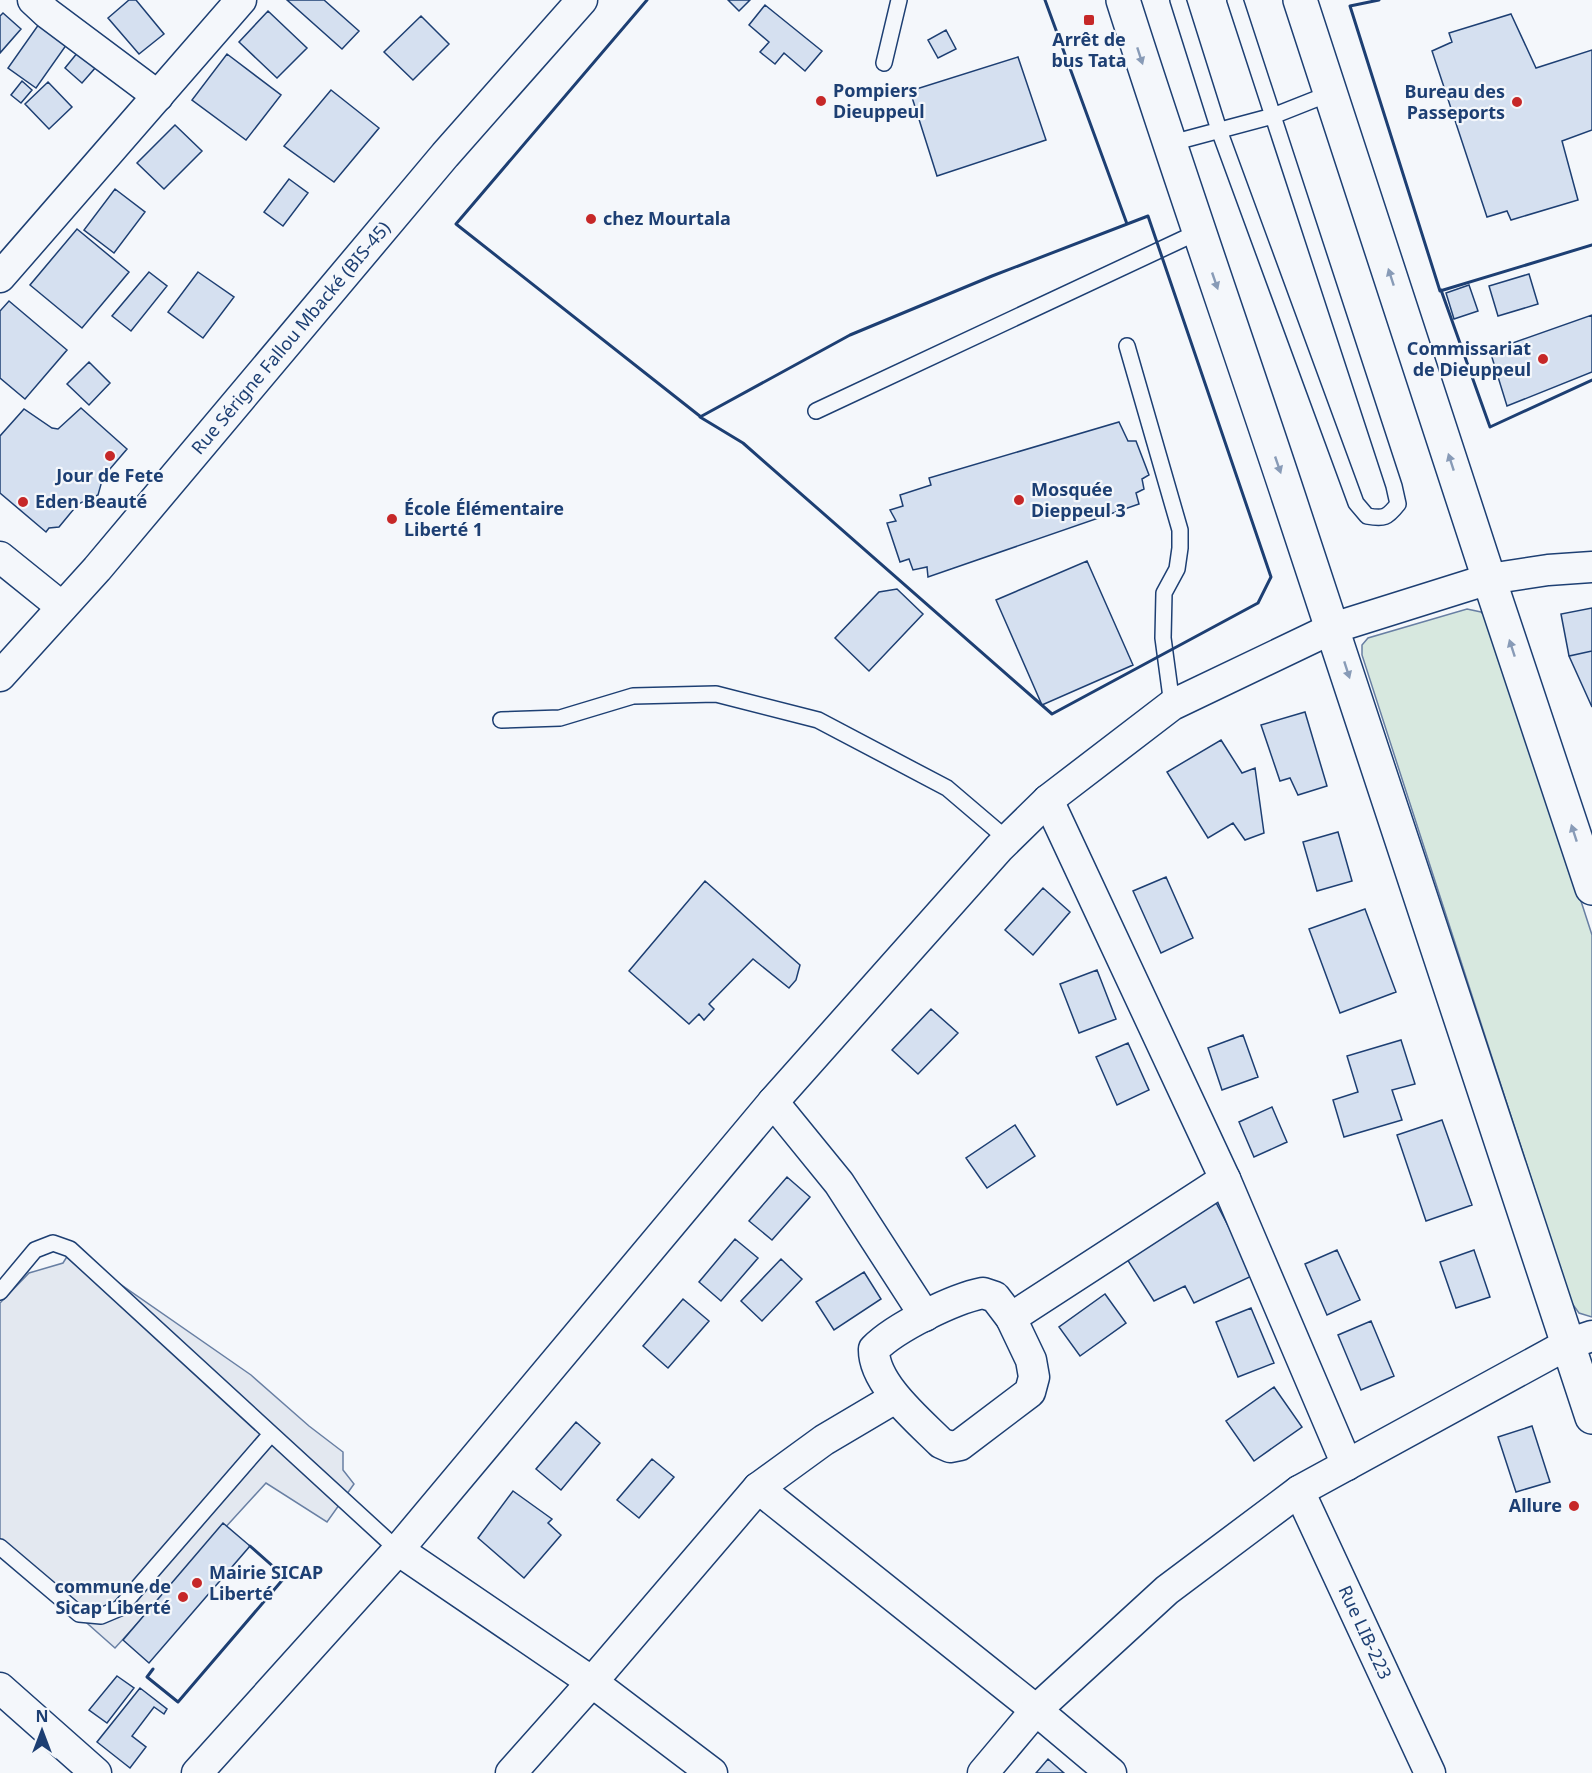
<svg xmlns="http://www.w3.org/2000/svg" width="1592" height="1773" viewBox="0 0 1592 1773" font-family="'Noto Sans',sans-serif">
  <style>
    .green { fill: #d7e8df; stroke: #687fa3; stroke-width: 1.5 }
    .parking { fill: #e3e8f0; stroke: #687fa3; stroke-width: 1.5 }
    .building { fill: #d5e0f0; stroke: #1d3f73; stroke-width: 1.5 }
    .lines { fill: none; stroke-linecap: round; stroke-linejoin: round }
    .service-casing { stroke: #1d3f73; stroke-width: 18 }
    .minor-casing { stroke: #1d3f73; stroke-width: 33 }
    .tertiary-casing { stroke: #1d3f73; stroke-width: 36 }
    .service { stroke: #f4f7fb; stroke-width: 15 }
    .minor { stroke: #f4f7fb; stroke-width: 30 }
    .tertiary { stroke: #f4f7fb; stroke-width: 33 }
    .wall { stroke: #1d3f73; stroke-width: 3 }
    .oneway { fill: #889bb7 }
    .poi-dot { fill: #c62828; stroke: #f4f7fb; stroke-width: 2 }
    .labels { text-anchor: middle; stroke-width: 4.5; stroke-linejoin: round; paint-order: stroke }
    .poi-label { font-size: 18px; font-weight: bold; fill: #1d3f73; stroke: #f4f7fb; text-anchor: start }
    .street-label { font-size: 18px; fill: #1d3f73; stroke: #f4f7fb }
  </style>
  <rect width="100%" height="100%" fill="#f4f7fb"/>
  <!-- green -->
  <path class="green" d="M1467,609l14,3 9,9 102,314v382l-13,-4 -8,-11 -209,-647v-10l6,-7z"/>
  <!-- parking -->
  <path class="parking" d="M71,1250l180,125 58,51 34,26v18l11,14 -27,38 -61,-39 -151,165 -115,-102v-243l29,-30 34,-10z"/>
  <!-- building -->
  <path class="building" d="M129,0h7l28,34 -25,20 -31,-36z
    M287,0h37l35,31 -17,18z
    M728,0h22l-11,11z
    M765,5l57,46 -17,20 -21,-18 -9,11 -15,-12 9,-10 -20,-17z
    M268,11l39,37 -30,30 -38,-36z
    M3,13l18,16 -21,24v-37z
    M1511,14l25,54 56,-18v80l-30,11 16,59 -67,20 -4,-9 -20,6 -55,-166 20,-9 -3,-9z
    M421,16l28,28 -36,36 -29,-28z
    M39,24l28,20 -31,44 -28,-20z
    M946,30l10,19 -18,9 -10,-18z
    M78,52l18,15 -14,16 -17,-15z
    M227,54l54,41 -35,45 -54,-40z
    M1018,57l28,83 -109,36 -27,-85z
    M22,81l10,9 -11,13 -10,-8z
    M48,82l24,25 -23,22 -24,-25z
    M331,90l48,38 -45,54 -50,-36z
    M175,125l27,26 -38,38 -27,-26z
    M289,179l19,14 -25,33 -19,-14z
    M115,189l30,23 -31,41 -30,-23z
    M77,229l52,43 -47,56 -52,-43z
    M149,272l18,14 -36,45 -19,-15z
    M198,272l36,25 -31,41 -35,-26z
    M1529,274l9,30 -40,12 -9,-30z
    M1469,285l9,26 -24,8 -8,-26z
    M9,301l58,49 -42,49 -25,-21v-67z
    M1592,315v57l-85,34 -17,-55z
    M89,362l21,21 -21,22 -22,-21z
    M81,408l46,41 -24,28 -5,18 -20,9 -19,23 -10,1 -3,4 -46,-39v-57l24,-27 28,19 6,1z
    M1119,422l9,19h8l13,34 -7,4 2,10 -8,4 3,11 -211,73 -1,-10 -14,3 -4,-11 -9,3 -13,-39 9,-2 -6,-11 13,-4 -3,-11 31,-10 -2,-7z
    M1087,561l46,104 -91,40 -46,-105z
    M897,589l26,25 -54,57 -34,-33 44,-46z
    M1592,608v43l-23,5 -8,-42z
    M1592,651v56l-23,-51z
    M1305,712l22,74 -29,9 -8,-17 -10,3 -19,-56z
    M1221,740l21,33 13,-5 9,65 -19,7 -12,-17 -25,15 -41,-66z
    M1338,832l14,49 -35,10 -14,-49z
    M1166,877l27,61 -32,15 -28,-62z
    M705,881l95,84 -4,15 -7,8 -36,-29 -44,45 5,5 -10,11 -5,-6 -10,10 -60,-53z
    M1043,888l27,24 -37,43 -28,-25z
    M1365,909l31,83 -56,21 -31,-84z
    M1097,970l19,49 -37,14 -19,-49z
    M931,1009l27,24 -40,41 -26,-24z
    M1243,1035l15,42 -36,13 -14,-42z
    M1401,1040l14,44 -23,6 10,30 -58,17 -11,-37 25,-8 -11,-36z
    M1128,1043l21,47 -32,15 -21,-48z
    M1272,1107l15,35 -33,15 -15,-35z
    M1442,1120l30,85 -46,16 -29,-86z
    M1015,1125l20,31 -48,32 -21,-30z
    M787,1177l23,20 -38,43 -23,-19z
    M1213,1197l41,78 -60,28 -9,-17 -31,15 -29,-45z
    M735,1239l23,19 -37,43 -22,-19z
    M1337,1250l23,50 -33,15 -22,-51z
    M1474,1250l16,47 -34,11 -16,-46z
    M781,1259l21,20 -40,42 -21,-20z
    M864,1272l17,27 -47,31 -18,-28z
    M1105,1294l21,29 -46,33 -21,-29z
    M683,1299l26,22 -41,47 -25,-22z
    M1251,1308l23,55 -36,14 -22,-55z
    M1371,1321l23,55 -33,14 -23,-55z
    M1274,1387l28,40 -48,34 -28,-40z
    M576,1422l24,21 -39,47 -25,-21z
    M1532,1426l18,56 -34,10 -18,-55z
    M652,1459l22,18 -35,41 -22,-18z
    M513,1491l39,28 -4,4 13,12 -37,43 -46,-40z
    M223,1523l27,23 -101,117 -26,-23z
    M117,1676l17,12 -27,35 -18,-13z
    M140,1688l27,21 -3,5 -10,-7 -22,29 14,11 -16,21 -33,-26z
    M1048,1759l16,14h-28z"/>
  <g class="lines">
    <defs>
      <path id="service" d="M1178,0l41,130 137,373 11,13c17,3 20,2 31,-12l-4,-18 -159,-486
        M884,63l15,-63
        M1168,144l105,-28 58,-23
        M1127,346l53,184v18l-3,21 -13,24 -1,45 9,67
        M816,411l382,-179
        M501,720l59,-2 73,-22 83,-2 102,26 129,68 61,52
        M0,1292l35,-42 18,-7 17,6 328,301
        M0,1547l79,67 22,2 19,-8 151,-174"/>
      <g id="minor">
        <path d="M33,0l14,13 111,83"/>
        <path d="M0,277l241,-277"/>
        <path d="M0,557l62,50"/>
        <path id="s1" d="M0,676l97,-107 348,-414 137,-155"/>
        <path d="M1048,800l177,379 122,286"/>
        <path d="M773,1102l66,81 86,133"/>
        <path d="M983,1293l12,4 16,21 20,42 3,17 -4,15 -70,53 -10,2 -9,-4c-23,-23 -68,-60 -67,-94 22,-22 79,-50 109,-56z"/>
        <path d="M1011,1318l214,-139"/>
        <path d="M758,1488l278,222 75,63"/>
        <path id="s2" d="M1299,1491l131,282"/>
        <path d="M398,1550l194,132 120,91"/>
        <path d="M0,1688l96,85"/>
        <path d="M197,1773l201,-223 375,-448 226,-254 49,-48 124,-95 161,-77 156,-49 59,-9 44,-3"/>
        <path d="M511,1773l81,-91 166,-194 66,-48 71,-42"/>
        <path d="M983,1773l53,-63 131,-120 132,-99 269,-147 24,-8"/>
      </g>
      <path id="tertiary" d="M1123,0c53,167 111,332 166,498 102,306 204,612 303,919
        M1300,0l189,579 103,309"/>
    </defs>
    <!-- service casing -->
    <use href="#service" class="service-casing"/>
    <!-- minor casing -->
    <use href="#minor" class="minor-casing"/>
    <!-- tertiary casing -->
    <use href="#tertiary" class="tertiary-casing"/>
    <!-- service -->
    <use href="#service" class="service"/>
    <!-- minor -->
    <use href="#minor" class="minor"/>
    <!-- tertiary -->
    <use href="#tertiary" class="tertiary"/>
    <!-- wall -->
    <path class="wall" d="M647,0l-191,224 245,193
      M1045,0l82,224
      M1379,0l-29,6 90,285 152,-46
      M1148,216l123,361 -13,26 -206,111 -309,-271 -43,-26 150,-82 142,-59z
      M1441,290l49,137 102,-47
      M153,1669l-6,8 31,25 107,-125 -35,-31"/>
  </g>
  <!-- one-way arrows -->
  <defs><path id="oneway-solid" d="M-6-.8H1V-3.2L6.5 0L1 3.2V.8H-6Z" transform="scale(1.5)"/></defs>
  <g class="oneway">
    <use href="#oneway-solid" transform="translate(1140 56) rotate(72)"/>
    <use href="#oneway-solid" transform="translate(1391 277) rotate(-108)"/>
    <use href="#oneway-solid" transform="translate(1215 281) rotate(71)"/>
    <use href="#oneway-solid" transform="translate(1451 462) rotate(-108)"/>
    <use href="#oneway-solid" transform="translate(1278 465) rotate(71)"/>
    <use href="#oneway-solid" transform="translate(1512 648) rotate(-108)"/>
    <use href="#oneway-solid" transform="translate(1347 670) rotate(72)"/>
    <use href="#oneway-solid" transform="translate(1574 833) rotate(-108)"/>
  </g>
  <!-- markers -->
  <g class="poi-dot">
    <rect x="1083" y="14" width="12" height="12" rx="3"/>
    <circle cx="821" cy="101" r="6"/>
    <circle cx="1517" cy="102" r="6"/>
    <circle cx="591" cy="219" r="6"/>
    <circle cx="1543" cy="359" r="6"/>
    <circle cx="110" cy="456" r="6"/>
    <circle cx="1019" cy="500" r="6"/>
    <circle cx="23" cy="502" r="6"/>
    <circle cx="392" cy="519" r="6"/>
    <circle cx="1574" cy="1506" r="6"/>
    <circle cx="197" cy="1583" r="6"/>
    <circle cx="183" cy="1597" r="6"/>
  </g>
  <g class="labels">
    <!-- poi labels -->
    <g class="poi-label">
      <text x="1089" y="46" text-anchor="middle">Arrêt de<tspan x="1089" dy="21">bus Tata</tspan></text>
      <text x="833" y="97">Pompiers<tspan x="833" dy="21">Dieuppeul</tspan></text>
      <text x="1505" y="98" text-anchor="end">Bureau des<tspan x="1505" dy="21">Passeports</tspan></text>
      <text x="603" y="225">chez Mourtala</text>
      <text x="1531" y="355" text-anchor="end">Commissariat<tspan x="1531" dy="21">de Dieuppeul</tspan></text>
      <text x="110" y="482" text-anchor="middle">Jour de Fete</text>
      <text x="1031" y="496">Mosquée<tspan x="1031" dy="21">Dieppeul 3</tspan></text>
      <text x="35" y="508">Eden Beauté</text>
      <text x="404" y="515">École Élémentaire<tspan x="404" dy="21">Liberté 1</tspan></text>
      <text x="1562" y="1512" text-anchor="end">Allure</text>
      <text x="209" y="1579">Mairie SICAP<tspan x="209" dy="21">Liberté</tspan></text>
      <text x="171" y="1593" text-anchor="end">commune de<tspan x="171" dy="21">Sicap Liberté</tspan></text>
    </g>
    <!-- street labels -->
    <g class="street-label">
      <text dy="6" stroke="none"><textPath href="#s1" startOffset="446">Rue Sérigne Fallou Mbacké (BIS-45)</textPath></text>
      <text dy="6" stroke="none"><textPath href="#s2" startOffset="156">Rue LIB-223</textPath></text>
    </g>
  </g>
  <!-- north arrow -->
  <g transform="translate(42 1731)" stroke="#f4f7fb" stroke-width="4.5" paint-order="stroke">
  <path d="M0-4.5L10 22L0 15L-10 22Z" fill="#1d3f73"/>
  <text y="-9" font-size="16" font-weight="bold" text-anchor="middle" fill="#1d3f73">N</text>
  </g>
</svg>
